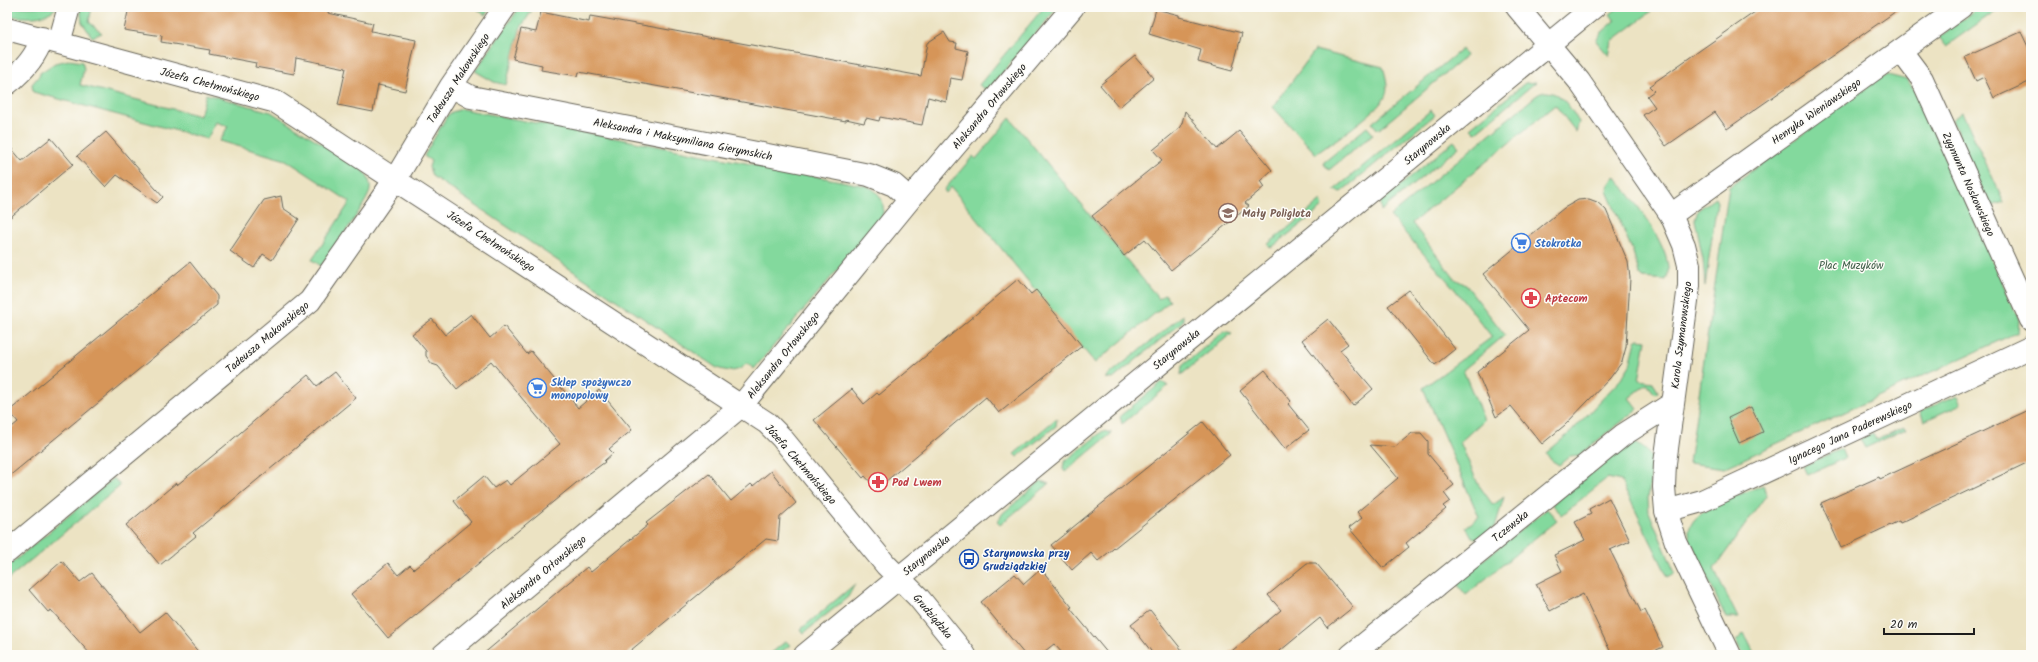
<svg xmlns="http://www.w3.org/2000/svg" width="2038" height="662" viewBox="0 0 2038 662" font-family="Kalam,sans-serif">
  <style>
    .green { fill: #83d99d; stroke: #507a5c }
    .building { fill: #d69559 }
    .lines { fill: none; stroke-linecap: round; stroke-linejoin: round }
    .minor-casing { stroke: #656256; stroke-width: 24 }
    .tertiary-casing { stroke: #656256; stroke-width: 24 }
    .minor { stroke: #fff; stroke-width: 22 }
    .tertiary { stroke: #fff; stroke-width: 22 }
    .labels { text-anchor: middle; stroke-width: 3; stroke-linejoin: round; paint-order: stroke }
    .street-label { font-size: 11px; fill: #1c1c1c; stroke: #fdfcf7 }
    .education-label { font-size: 11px; font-weight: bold; fill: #785e54; stroke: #fdfcf7; text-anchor: start }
    .shop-label { font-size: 11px; font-weight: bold; fill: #366cbe; stroke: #fdfcf7; text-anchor: start }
    .park-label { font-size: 11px; fill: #405e49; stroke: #fdfcf7 }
    .health-label { font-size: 11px; font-weight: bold; fill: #be3a42; stroke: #fdfcf7; text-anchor: start }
    .transit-label { font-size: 11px; font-weight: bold; fill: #164399; stroke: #fdfcf7; text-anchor: start }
  </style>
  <rect width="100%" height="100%" fill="#fdfcf7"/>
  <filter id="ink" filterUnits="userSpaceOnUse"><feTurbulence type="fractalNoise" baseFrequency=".025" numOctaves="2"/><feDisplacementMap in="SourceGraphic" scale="8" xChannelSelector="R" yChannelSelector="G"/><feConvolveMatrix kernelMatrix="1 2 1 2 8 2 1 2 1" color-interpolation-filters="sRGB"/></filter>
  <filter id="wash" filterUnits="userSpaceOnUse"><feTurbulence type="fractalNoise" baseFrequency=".012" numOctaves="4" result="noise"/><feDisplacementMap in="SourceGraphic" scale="16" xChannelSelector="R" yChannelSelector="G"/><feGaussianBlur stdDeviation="0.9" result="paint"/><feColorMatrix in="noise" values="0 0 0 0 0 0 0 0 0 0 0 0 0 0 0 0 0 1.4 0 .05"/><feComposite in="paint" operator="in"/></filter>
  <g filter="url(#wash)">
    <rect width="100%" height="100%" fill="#ece3c3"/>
    <!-- green -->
    <path class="green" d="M7,7h50c-15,14 -31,10 -50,9z
      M80,7h12l-3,15 13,11 -10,4 -10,-15z
      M481,7h10l-6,8 -7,-5z
      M520,7h14l-14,22 -14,56 -12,-3 -19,-11z
      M1044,7h14l-71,84 -8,-6z
      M1619,7h38l-45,34 -3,15 -13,-15 5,-8 14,-12 -5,-7z
      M1980,7h21l-55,39 -7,-9z
      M1462,49l4,7 -88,74 -6,-7z
      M1315,50l68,17c3,10 6,20 2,30 -8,16 -53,45 -69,57l-43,-47z
      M69,60l13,2 2,7 -4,16 120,31 6,-22 65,18 90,56c6,7 10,13 9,22 -1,11 -40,63 -49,76l-9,-6 38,-58 -64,-42 -66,-19 8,-15 -12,-4 -9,17 -174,-47 -1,-8 8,-9v-2l15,-10z
      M1888,75l19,5 10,13 102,227 -1,12 -294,136 -35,-5 40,-276 153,-110z
      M1536,82l-61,51 -5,-5 55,-45z
      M1543,92c19,-1 27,16 36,30l-3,10 -21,-27 -143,118 43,56 11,6 39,50 -42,35 21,50 -24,22 18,42 15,21 11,-8 -9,30 -15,12 -8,-2 -6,-10 13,-10 -56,-129 69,-51 -39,-50 -63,-71 147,-121z
      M462,109l405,77c13,6 19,16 15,31l-128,152 -7,-6c-9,10 -18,9 -30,5l-285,-192 -3,-9 2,-6 -7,-5 23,-40 5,-4z
      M1431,110l4,5 -94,77 -7,-2z
      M1962,112l42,90 -15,5 -37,-87z
      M1010,118l149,181 6,-5 5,7 -75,62 -144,-176 -5,6 -2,-3 29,-34 3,3z
      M1367,127l6,7 -44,36 -6,-7z
      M1454,141l5,6 -78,64 -1,-9z
      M1615,176c15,20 64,79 51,104l-23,-2 -4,-5 -6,-21 -26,-61 1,-5z
      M1715,198l2,4 -12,84 -2,-27 -8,-39 3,-10z
      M1321,201l2,6 -52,41 -3,-4z
      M1183,315v6l-70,58 -8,-1z
      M1224,331l8,2 -51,42 1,-9z
      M1639,339l7,1 -7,40 14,2 5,10 -3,2 -8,-10 -18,14 9,11 -59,46 -9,1 -11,9 -8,-5 -5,-7 25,-21 50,-53 9,-14 6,-24z
      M1162,382l6,4 -46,38 -2,-8z
      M1957,395l4,9 -37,17 -4,-9z
      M1057,418l-1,8 -39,31 -3,-3z
      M1904,427l2,2 -41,19 -5,-9 13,-6 3,7z
      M1103,431l9,2 -47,39 -2,-3 1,-7z
      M1631,442l14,6 8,11 -5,40 1,13 26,61 -7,4 -47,-96 -14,-3 -45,37 -10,-11z
      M1841,449l4,9 -38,17 -4,-9z
      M114,478l6,8 -113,94v-13z
      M1041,481l8,3 -49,41 -3,-3 6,-9z
      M1763,485l4,9 -53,75 24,49h-12l-36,-78c-1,-6 -2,-10 1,-15 8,-18 54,-32 72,-40z
      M1547,509l10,11 -91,75 -9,-11 1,-4z
      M855,584l-7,13 -44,36 -3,-4z
      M1744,633l11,22h-12l-7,-14z
      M786,641l4,4 -13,10h-8z"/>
    <g id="blocks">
      <!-- building -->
      <path class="building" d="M129,7h200l-1,6 45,10 -2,8 45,9 -11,51 -27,-6 -5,27 -35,-7 8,-37 -50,-10 -2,16 -39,-7 1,-4 -47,-9 1,-4 -49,-8 1,-6 -38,-6z
        M1762,7h140l-175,122 -12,-17 -49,34 -23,-31 12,-8 -8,-11 7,-5 -5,-5z
        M1156,9l23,6v2l63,16 -10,38 -34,-9 3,-12 -52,-16z
        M541,12l48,10 1,-6 63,11 268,49 6,-33 17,-11 6,10 7,1 -1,5 12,3 -6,29 -12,-2 -4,24 -18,-5 -6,28 -42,-8 -1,4 -13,-3 -2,5 -18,-4v2l-267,-49 -1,4 -37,-6 1,-5 -29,-6 8,-30 15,3z
        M2021,32l10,21v28l-37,17 -10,-21 -8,4 -11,-24z
        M1135,56l19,22 -35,29 -19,-22z
        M1185,111l32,38 22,-18 33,39 -12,11 4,6 -19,16 4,3 -78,64 -26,-31 -21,17 -32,-40 70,-56 -9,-10 28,-23z
        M106,132l57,65 -6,6 -40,-28 -11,12 -29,-31z
        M51,138l22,26 -66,56v-77l15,18z
        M281,196l2,12 16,11 -27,41 -9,-6 -9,14 -24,-17 34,-51z
        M1589,199l8,3 9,8 22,52 2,16 -4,69 -4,15 -12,16 -45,47 -23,19 -31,-38 -15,11 -19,-45 52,-42 -46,-56 81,-66 14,-8z
        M190,262l27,34v9l-210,173v-47l11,-9 -9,-11z
        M1018,279l13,15 5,-4 46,56 -83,67 -13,-16 -101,85 -3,-4 -9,7 -8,-9 -2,2 -49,-58 38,-31 12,15 13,-11 2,2z
        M1409,290l46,59 -20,16 -47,-59z
        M471,314l19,24 14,-12 23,28 4,-3 47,57 21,-18 33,40 -23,19 4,4 -9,8 1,1 -29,21 -188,155 -37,-44 37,-31 10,12 12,-10 4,4 57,-47 -17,-21 30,-25 10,12 12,-8 4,5 50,-41 -69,-83 -34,28 -19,-23 -6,-2 -6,-8v-5l-14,-17 20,-15 13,16z
        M1328,319l20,25 -8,6 33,39 -20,17 -51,-66z
        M1265,370l26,31 -3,3 21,26 -24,19 -45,-58z
        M335,372l21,26 -163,135 3,3 -36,29 -34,-40 50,-42 1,2 50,-41 81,-69 9,11z
        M1751,407l12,25 -24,11 -11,-25z
        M2031,409v52l-131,62 -1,-2 -58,27 -20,-45 58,-26 1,2z
        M1203,422l27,33 -132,106 -7,-8 -19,17 -21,-25z
        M1412,433h9l7,8v13l26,31 -10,8 6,8 -7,5 3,3 -40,34 3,4 -26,21 -34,-40 13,-10 -5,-6 41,-34 -28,-33 25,2z
        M771,471l25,32 -16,14 -2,24 -12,-2 -141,116h-143l105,-88 4,5 57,-47 -2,-2 63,-49 22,27 20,-17 2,2z
        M1609,498l21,43 -20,9 31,62 4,-2 18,37 -17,8h-34l-29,-61 -33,17 -14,-27 26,-13 -8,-16 31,-15 -10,-18 16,-8 -2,-5z
        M62,561l18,21 12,-9 48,59 25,-20 36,43h-110l-40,-45 -3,2 -19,-22z
        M1307,563h9l37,44 -26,21 -7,-10 -45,37h-48l54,-45 -13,-15z
        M1041,569l31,38 -2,1 39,47h-45l-10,-11 -14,11h-15l-44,-53 34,-28 9,10z
        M1150,610l36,45h-32l-23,-30z"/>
    </g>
  </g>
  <g filter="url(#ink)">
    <use href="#blocks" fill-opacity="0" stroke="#656256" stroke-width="1"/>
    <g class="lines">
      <defs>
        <path id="minor" d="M1517,7l62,74 92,134 13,30 5,20v21l-24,177 -1,24 2,24 10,31 54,113
          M7,29l269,73 491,321 14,14 105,128 32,32 47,58
          M59,43l10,-36
          M1901,51l21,28 109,241
          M7,84c15,-12 29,-26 35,-46
          M451,86l20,11 398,78 25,10 16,14
          M1671,215l290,-208
          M1666,511l36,-10 329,-154
          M7,552l303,-251 86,-123 55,-92 54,-79
          M443,655l298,-249 169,-207 163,-192
          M1351,655l272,-220 50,-32"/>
        <path id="tertiary" d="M805,655l789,-648"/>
      </defs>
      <!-- minor casing -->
      <use href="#minor" class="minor-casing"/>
      <!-- tertiary casing -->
      <use href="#tertiary" class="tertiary-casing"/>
      <!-- minor -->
      <use href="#minor" class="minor"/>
      <!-- tertiary -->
      <use href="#tertiary" class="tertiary"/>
    </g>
  </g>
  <!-- icons -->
  <defs>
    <symbol id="school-ring" viewBox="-11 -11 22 22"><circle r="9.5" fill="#fdfcf7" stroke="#8d6e63" stroke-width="1.5"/><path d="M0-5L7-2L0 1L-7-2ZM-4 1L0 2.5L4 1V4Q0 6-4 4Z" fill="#8d6e63"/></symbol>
    <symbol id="supermarket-ring" viewBox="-11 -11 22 22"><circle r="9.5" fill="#fdfcf7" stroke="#3f7fe0" stroke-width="1.5"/><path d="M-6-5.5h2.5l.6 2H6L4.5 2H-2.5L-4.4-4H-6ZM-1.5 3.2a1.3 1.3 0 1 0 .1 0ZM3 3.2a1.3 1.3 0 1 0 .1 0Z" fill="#3f7fe0"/></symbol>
    <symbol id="pharmacy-ring" viewBox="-11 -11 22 22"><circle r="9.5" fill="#fdfcf7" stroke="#e0444e" stroke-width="1.5"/><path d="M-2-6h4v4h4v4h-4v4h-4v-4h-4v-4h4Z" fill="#e0444e"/></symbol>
    <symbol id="bus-ring" viewBox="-11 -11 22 22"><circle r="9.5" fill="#fdfcf7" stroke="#1a4fb4" stroke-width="1.5"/><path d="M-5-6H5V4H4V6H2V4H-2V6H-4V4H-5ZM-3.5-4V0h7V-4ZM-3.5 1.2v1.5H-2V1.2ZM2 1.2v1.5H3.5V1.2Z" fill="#1a4fb4"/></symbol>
  </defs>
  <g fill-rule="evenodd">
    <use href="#school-ring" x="1217" y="202" width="22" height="22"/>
    <use href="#supermarket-ring" x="1510" y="232" width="22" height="22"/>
    <use href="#pharmacy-ring" x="1520" y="287" width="22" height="22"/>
    <use href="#supermarket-ring" x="526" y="377" width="22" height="22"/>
    <use href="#pharmacy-ring" x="867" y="471" width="22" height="22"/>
    <use href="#bus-ring" x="958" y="548" width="22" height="22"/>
  </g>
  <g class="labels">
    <!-- street labels -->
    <g class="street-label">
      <text transform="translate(458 78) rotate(-57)" y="4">Tadeusza Makowskiego</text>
      <text transform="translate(210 84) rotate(15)" y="4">Józefa Chełmońskiego</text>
      <text transform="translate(989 106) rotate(-50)" y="4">Aleksandra Orłowskiego</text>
      <text transform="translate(1816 111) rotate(-35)" y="4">Henryka Wieniawskiego</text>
      <text transform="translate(683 139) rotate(11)" y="4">Aleksandra i Maksymiliana Gierymskich</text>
      <text transform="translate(1427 144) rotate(-40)" y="4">Starynowska</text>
      <text transform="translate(1969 184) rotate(66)" y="4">Zygmunta Noskowskiego</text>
      <text transform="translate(491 241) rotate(33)" y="4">Józefa Chełmońskiego</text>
      <text transform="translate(1681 335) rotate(-83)" y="4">Karola Szymanowskiego</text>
      <text transform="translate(267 337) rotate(-40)" y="4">Tadeusza Makowskiego</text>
      <text transform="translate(1176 349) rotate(-39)" y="4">Starynowska</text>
      <text transform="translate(783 355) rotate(-51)" y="4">Aleksandra Orłowskiego</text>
      <text transform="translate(1850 432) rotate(-25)" y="4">Ignacego Jana Paderewskiego</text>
      <text transform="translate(801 464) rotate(49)" y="4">Józefa Chełmońskiego</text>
      <text transform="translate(1510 526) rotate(-39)" y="4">Tczewska</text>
      <text transform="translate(926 555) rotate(-39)" y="4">Starynowska</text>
      <text transform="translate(543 572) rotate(-40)" y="4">Aleksandra Orłowskiego</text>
      <text transform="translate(933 616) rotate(50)" y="4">Grudziądzka</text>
    </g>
    <!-- education labels -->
    <g class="education-label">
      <text x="1242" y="217">Mały Poliglota</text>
    </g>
    <!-- shop labels -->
    <g class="shop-label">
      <text x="1535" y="247">Stokrotka</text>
      <text x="551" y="386">Sklep spożywczo<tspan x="551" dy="13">monopolowy</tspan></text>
    </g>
    <!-- park labels -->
    <g class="park-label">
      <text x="1851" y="269">Plac Muzyków</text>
    </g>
    <!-- health labels -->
    <g class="health-label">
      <text x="1545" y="302">Aptecom</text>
      <text x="892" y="486">Pod Lwem</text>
    </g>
    <!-- transit labels -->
    <g class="transit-label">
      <text x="983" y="557">Starynowska przy<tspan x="983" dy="13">Grudziądzkiej</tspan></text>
    </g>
  </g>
  <!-- margin -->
  <rect width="2038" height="662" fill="none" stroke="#fdfcf7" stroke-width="24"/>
  <!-- scale -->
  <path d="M1884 628v6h90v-6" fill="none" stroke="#1c1c1c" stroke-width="2"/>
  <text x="1890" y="628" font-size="12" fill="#1c1c1c" stroke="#fdfcf7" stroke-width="3" paint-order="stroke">20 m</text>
</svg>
